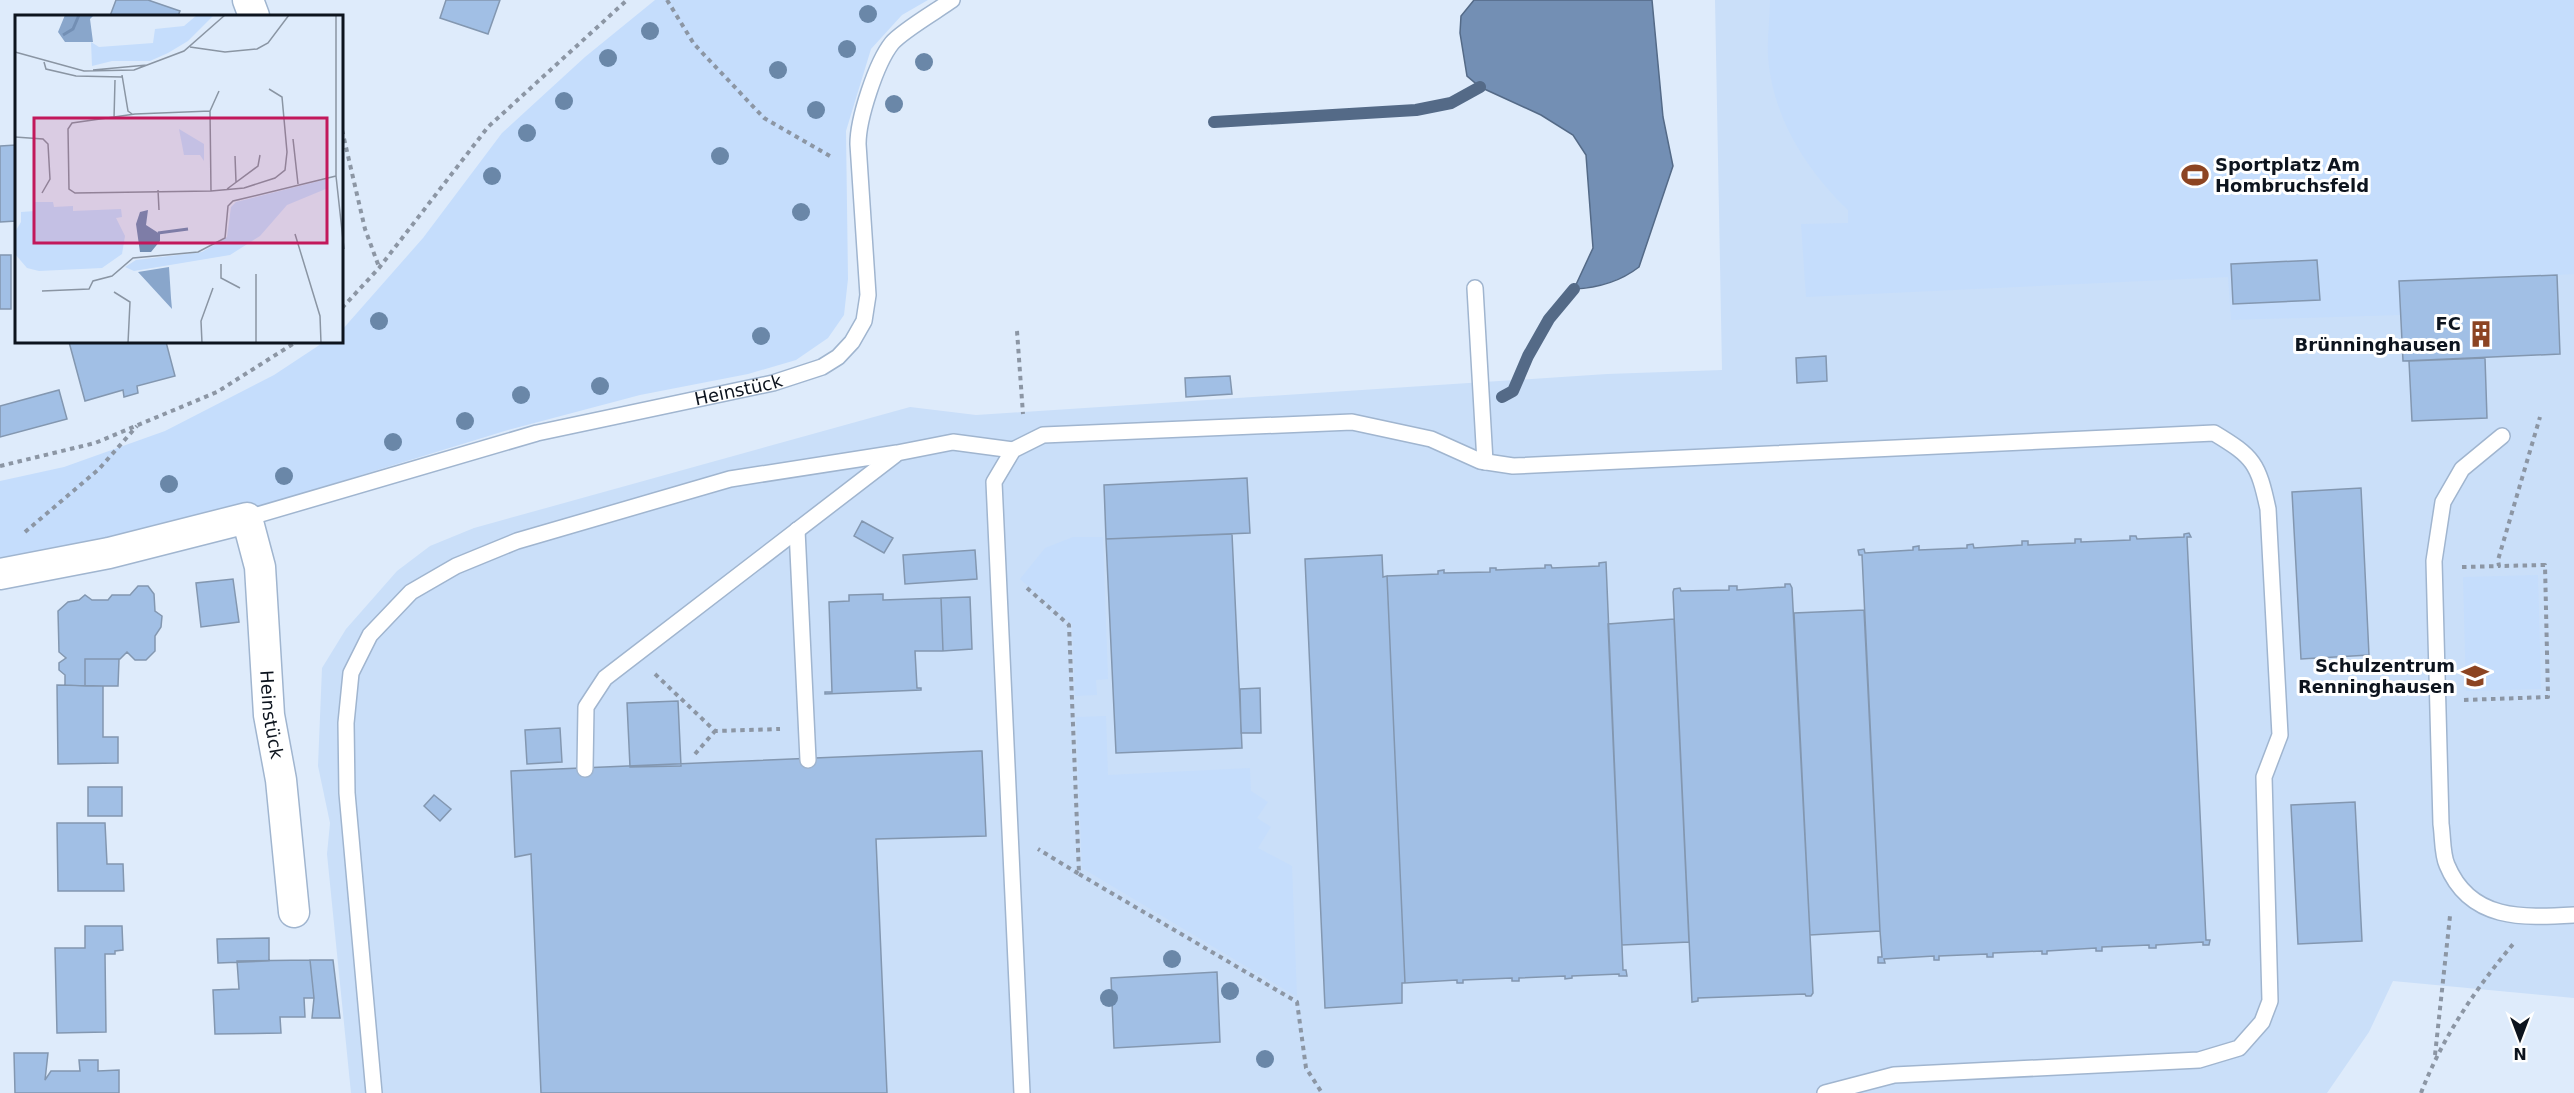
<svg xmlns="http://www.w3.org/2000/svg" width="2574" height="1093" viewBox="0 0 2574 1093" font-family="'DejaVu Sans',sans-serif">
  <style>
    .built { fill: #cadff9 }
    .green { fill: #c5ddfc }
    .water { fill: #738fb4; stroke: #546a87; stroke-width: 1.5 }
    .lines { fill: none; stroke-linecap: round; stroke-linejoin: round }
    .stream { stroke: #546a87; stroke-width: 12 }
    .building { fill: #a1bfe5; stroke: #8397b0; stroke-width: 1.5 }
    .service-casing { stroke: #a0b5cf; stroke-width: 18 }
    .minor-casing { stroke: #a0b5cf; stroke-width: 33 }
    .path { stroke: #8c96a4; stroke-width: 4; stroke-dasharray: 4.5 4.5; stroke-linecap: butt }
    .service { stroke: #fff; stroke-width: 15 }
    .minor { stroke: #fff; stroke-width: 30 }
    .tree { fill: #6a87a8 }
    .labels { text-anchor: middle; stroke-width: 6; stroke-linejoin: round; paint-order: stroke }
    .poi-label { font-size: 18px; font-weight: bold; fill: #0d141e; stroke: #fff; text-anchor: end }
    .street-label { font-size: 18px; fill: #0d141e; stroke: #fff }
    .inset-river { fill: none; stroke: #738fb4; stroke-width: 3 }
    .inset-road { fill: none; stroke: #8a95a3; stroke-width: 1.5 }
    .view { fill: #c2185b; fill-opacity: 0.15; stroke: #c2185b; stroke-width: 3 }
    .inset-edge { fill: none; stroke: #0d141e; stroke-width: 3 }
  </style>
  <rect width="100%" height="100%" fill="#deebfb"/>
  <!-- built -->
  <path class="built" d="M1715,0h859v998l-181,-17 -24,51 -42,61h-1976l-24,-239 3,-31 -12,-57 4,-98 24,-39 51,-58 33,-25 44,-18 436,-121 66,8 631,-41 115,-4z"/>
  <!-- green -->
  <path class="green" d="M655,0h273l-26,15 -31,34 -25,82 2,148 -4,36 -16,23 -32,22 -48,14 -108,21 -132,35 -267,82 -241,49v-80l64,-14 101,-36 109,-56 50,-33h18v-12l81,-92 79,-105 83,-76z
    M1770,0h804v274l-17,1 3,79 -157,7 -2,-46 -170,5 -3,-43 -422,20 -5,-73 47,-1v-13c-42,-40 -76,-94 -80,-154 -1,-18 2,-38 2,-56z
    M1073,537h30l5,142 -12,1 1,15 -22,1 -3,-72 -52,-45 25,-31z
    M2538,575l3,114 -75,2 -3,-114z
    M1106,716l2,59 142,-7 1,23 17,11 -11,16 14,9 -13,21 34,18 5,131 -215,-129 -6,-151z"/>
  <!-- water -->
  <path class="water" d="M1474,0h178l11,117 10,49 -34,101c-18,14 -42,21 -65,22l19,-41 -7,-93 -13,-20 -32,-20 -61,-28 -13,-11 -7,-43 1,-17z"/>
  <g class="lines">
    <!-- stream -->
    <path class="stream" d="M1214,122l202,-12 35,-7 29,-16
      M1502,397l11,-6 15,-35 21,-37 25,-30"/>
  </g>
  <!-- building -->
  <path class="building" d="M116,0h32l32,11 -2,5h-68z
    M446,0h54l-12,34 -48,-16z
    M16,145v76l-16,1v-76z
    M0,255h11v54h-11z
    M2317,260l3,40 -87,4 -2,-40z
    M2557,275l3,79 -157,7 -4,-80z
    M69,342h97l9,34 -38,10 1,7 -14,4 -1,-7 -38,11z
    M1826,356l1,25 -30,2 -1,-25z
    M2485,358l2,60 -75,3 -3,-60z
    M1230,376l2,18 -46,3 -1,-19z
    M59,390l8,29 -67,18v-31z
    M1247,478l3,55 -144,6 -2,-54z
    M2361,488l8,167 -68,4 -9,-167z
    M862,521l31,17 -9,15 -30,-17z
    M2189,533l2,4h-4l19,403h4l-1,5h-6v-3l-47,3v3h-7v-3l-47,2v4h-6v-3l-49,3v3h-5v-3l-49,2v4h-6v-3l-48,2v4h-5v-4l-50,3 1,4h-7v-6h4l-2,-26 -18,-376h-3l-1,-5 6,-1 1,4 48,-3v-3l6,-1v4l48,-2v-3l6,-1 1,4 48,-3v-4h6v4l47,-2v-4h6v3l49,-2v-4h6l1,3 47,-2v-3z
    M1232,534l10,214 -126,5 -10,-214z
    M975,550l2,29 -72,5 -2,-29z
    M1382,555l1,22 4,-1 18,407h-3v20l-77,5 -20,-449z
    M1606,562l17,408h3l1,6h-8v-2l-47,2v2l-7,1v-3l-46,2v3h-7v-3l-49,2v3h-6v-3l-52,3 -18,-407 51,-2v-3l6,-1v3l46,-1v-4h6v2l49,-2v-3h6l1,3 47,-2v-3z
    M233,579l6,43 -38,5 -5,-44z
    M1785,584h5l2,4 21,405 -2,3h-5l-1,-2 -107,4v3l-6,1 -19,-410 1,-3 6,-1 1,3 48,-1v-4h8v4l48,-3z
    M138,586h10l6,8 1,17 7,5 -1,11 -6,9v15l-9,9h-11l-8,-8 -7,7h-35v27l-20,-1v-10l-6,-5v-7l7,-5 -7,-6 -1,-41 10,-9 11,-2 6,-5 7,5h16l4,-5h18z
    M883,594v6l58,-2 2,53h-28l2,37h4v2l-96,4v-2h7l-3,-90 20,-1v-6z
    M970,597l2,52 -29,2 -2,-53z
    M1864,610l16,321 -70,4 -16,-322z
    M1674,619l15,323 -67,3 -14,-321z
    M85,659h34l-1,27h-33z
    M57,685l46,1v51h15v26l-60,1z
    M1260,688l1,45h-20l-1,-44z
    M678,701l3,65 -51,1 -3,-64z
    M560,728l2,34 -35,2 -2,-34z
    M979,751h3l4,85 -110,3 11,254h-346l-10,-239 -16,3 -4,-86z
    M88,787h34v29h-34z
    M434,795l17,14 -11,12 -16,-15z
    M2355,802l7,139 -64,3 -7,-139z
    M57,823h48l2,41h16l1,27h-66z
    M85,926h37l1,24 -8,1v3h-10l1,78 -49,1 -2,-85h30z
    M269,938v23l-51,2 -1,-24z
    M310,960l4,38h-10l1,19h-25l1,16 -66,1 -2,-44 26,-1 -2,-28z
    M310,960h23l7,58h-28l2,-20z
    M1217,972l3,70 -106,6 -3,-70z
    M14,1053h34l-3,27 6,-9h29l-1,-11h19v11l21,-1v23h-104z"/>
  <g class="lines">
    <defs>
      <g id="service">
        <path d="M1475,288l10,174"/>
        <path d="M2502,436l-40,33 -19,33 -9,59 7,263c2,13 1,30 6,41 23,56 76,53 127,50"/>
        <path id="s1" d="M247,518l290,-85 236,-50 49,-16 16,-10 14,-15 12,-21 4,-26 -10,-151c0,-25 18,-81 34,-101 10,-12 46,-33 60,-43"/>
        <path d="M797,530l11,230"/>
        <path d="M585,769l1,-62 19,-29 290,-223"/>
        <path d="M374,1093l-27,-300 -1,-70 5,-50 19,-38 41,-43 45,-26 61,-25 213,-62 167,-26 56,-11 60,8"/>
        <path d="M1022,1093l-28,-611 19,-32 30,-15 309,-13 79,17 49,22 33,5 701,-33c40,24 44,30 54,76l12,226 -16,42 6,224 -8,21 -23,26 -40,12 -305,15 -69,18"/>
      </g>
      <g id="minor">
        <path d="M248,0l6,16"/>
        <path id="s2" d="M0,574l109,-21 138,-35 13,49 9,148 12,65 13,132"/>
      </g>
    </defs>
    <!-- service casing -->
    <use href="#service" class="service-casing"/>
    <!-- minor casing -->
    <use href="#minor" class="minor-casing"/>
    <!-- path -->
    <path class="path" d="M667,0l27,44 70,74 66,38
      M342,130l23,99 14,38
      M342,308l37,-40 109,-141 139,-127
      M1017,331l6,83
      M0,466l95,-23 122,-51 79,-50
      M25,532l74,-63 38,-43
      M2462,567l37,-1 -1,-6 42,-143
      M1027,588l42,37 10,249 -41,-25
      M655,674l60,57 65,-2
      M2464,700l84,-3 -3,-132 -46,1
      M695,754l20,-23
      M1079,874l218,128 9,66 16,25
      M2435,1055l15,-139
      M2421,1093c21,-55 55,-105 93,-150"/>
    <!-- service -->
    <use href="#service" class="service"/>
    <!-- minor -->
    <use href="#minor" class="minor"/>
  </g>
  <!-- trees -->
  <g class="tree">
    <circle cx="868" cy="14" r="9"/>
    <circle cx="650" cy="31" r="9"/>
    <circle cx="847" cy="49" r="9"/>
    <circle cx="608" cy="58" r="9"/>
    <circle cx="924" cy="62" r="9"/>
    <circle cx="778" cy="70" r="9"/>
    <circle cx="564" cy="101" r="9"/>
    <circle cx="894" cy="104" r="9"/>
    <circle cx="816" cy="110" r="9"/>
    <circle cx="527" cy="133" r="9"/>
    <circle cx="720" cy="156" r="9"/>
    <circle cx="492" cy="176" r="9"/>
    <circle cx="801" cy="212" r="9"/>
    <circle cx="379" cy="321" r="9"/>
    <circle cx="761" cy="336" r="9"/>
    <circle cx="600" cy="386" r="9"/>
    <circle cx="521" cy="395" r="9"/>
    <circle cx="465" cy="421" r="9"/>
    <circle cx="393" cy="442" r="9"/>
    <circle cx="284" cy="476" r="9"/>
    <circle cx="169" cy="484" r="9"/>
    <circle cx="1172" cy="959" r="9"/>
    <circle cx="1230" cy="991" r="9"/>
    <circle cx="1109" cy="998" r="9"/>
    <circle cx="1265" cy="1059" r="9"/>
  </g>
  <!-- icons -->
  <defs>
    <symbol id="stadium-bare" viewBox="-9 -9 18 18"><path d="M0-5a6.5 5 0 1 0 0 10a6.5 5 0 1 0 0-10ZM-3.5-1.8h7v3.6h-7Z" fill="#8c4422" stroke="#fff" stroke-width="2.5" paint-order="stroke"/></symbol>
    <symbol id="building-bare" viewBox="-9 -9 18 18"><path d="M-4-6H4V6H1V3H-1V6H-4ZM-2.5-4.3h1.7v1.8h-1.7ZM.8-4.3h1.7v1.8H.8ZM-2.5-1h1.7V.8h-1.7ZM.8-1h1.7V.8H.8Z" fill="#8c4422" stroke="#fff" stroke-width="2.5" paint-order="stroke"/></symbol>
    <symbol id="school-bare" viewBox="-9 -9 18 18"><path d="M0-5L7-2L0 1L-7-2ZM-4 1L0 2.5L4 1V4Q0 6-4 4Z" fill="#8c4422" stroke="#fff" stroke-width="2.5" paint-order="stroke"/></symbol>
  </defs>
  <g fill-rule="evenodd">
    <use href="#stadium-bare" x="2176" y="156" width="38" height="38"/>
    <use href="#building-bare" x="2462" y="315" width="38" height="38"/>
    <use href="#school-bare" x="2456" y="657" width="38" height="38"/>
  </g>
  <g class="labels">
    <!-- poi labels -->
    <g class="poi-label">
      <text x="2215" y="171" text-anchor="start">Sportplatz Am<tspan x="2215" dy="21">Hombruchsfeld</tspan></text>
      <text x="2461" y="330">FC<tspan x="2461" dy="21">Brünninghausen</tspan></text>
      <text x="2455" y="672">Schulzentrum<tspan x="2455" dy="21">Renninghausen</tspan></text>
    </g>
    <!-- street labels -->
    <g class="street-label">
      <text dy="6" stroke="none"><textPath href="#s1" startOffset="508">Heinstück</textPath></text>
      <text dy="6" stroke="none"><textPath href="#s2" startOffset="452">Heinstück</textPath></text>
    </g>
  </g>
  <!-- overview -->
  <g transform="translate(15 15)">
    <rect width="328" height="328" fill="#deebfb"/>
    <path d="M182,0h17l-26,26 -20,12 -18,8h-38l-20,5 -1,-24 8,5 54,-4 2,-14 29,-3zM164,114l25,15v17l-4,-6h-16zM312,164l1,9 -41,17 -27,31 -30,19 -96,16 -9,-4 11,-7 66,-8 25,-15 4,-30 5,-5zM20,187h18l1,5 19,-1v5l48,-2 1,8 -6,1 9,18 -3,18 -20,14 -63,3 -12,-3 -12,-14v-22l6,-10v-10l14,-1z" fill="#c5ddfc"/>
    <path d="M50,0h29l-4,4 3,23h-28l-7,-10zM154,252l2,31 1,11 -34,-37z" fill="#89a6cb"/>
    <path d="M133,195l-2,15 14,9v7l-9,11h-11l-4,-28 4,-12z" fill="#738fb4"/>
    <path class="inset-river" d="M48,20l10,-6 6,-14M143,218l30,-4"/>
    <path class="inset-road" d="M321,0v161l8,73M175,32l35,5 32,-3 11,-6 21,-28M0,37l69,19 50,-1 50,-19 41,-36M29,47l2,7 30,7 46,1M78,55l54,-5M107,60l6,36 4,3M195,96l1,80 -136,2 -6,-4 -1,-60 4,-6 63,-9zM195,96l9,-20M99,104l1,-39M0,122l28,2 5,5 2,35 -8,14M278,124l5,45M220,141l1,26M212,174l31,-23 2,-11M143,175l1,20M196,176l33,-3 31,-10 10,-8 2,-18 -5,-55 -13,-8M280,219l25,82 1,27M206,249v14l19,10M241,259v69M27,276l47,-2 4,-8 19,-5 21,-18 65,-6 27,-14 3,-32 5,-5 103,-25M99,277l16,10 -2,41M187,328l-1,-22 12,-33"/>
    <path class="view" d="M19,103h293v125h-293z"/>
    <rect width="328" height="328" class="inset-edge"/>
  </g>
  <!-- north arrow -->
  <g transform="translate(2520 1039) rotate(180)" stroke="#ffffff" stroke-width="4.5" paint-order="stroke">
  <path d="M0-4.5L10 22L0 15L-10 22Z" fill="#0d141e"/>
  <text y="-9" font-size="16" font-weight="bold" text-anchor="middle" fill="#0d141e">N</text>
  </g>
</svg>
